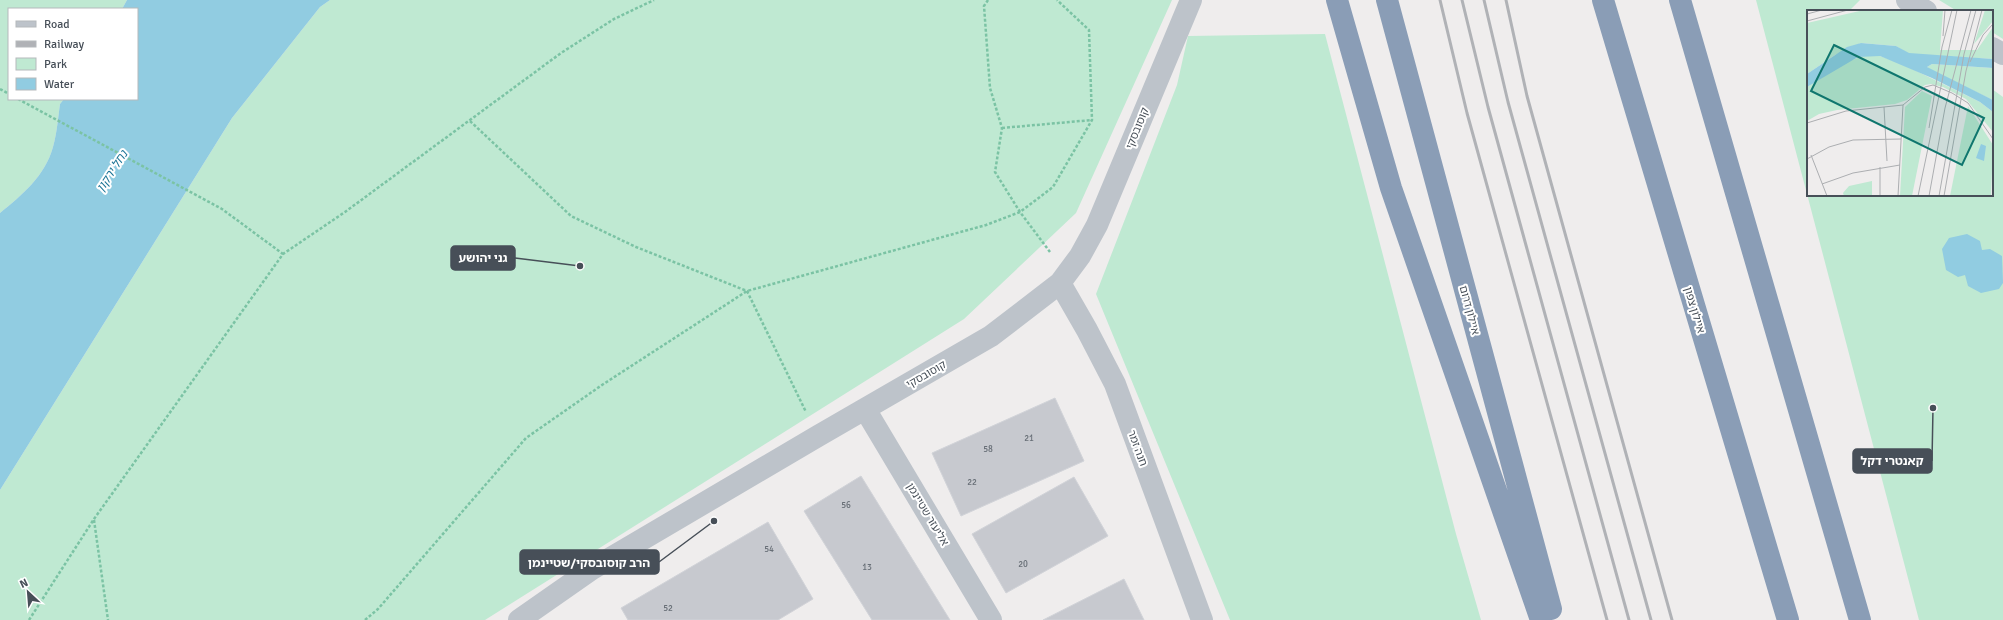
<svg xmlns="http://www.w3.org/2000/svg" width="2003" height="620" viewBox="0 0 2003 620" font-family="Signika,'Noto Sans Hebrew',sans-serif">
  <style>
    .green { fill: #bfe9d2 }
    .water { fill: #91cce1 }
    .building { fill: #c7c9cf; stroke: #d1d3d8 }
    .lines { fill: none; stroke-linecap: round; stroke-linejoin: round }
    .path { stroke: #7bc3a4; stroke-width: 2.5; stroke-dasharray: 3 2; stroke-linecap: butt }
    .street { stroke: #bdc3ca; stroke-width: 22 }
    .highway { stroke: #8a9db6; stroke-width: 22 }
    .rail { stroke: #b0b2b6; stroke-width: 3 }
    .labels { text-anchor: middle; stroke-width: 4; stroke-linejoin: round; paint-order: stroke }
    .number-label { font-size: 9px; fill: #676e76 }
    .street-label { font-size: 11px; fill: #474f58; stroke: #fff }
    .water-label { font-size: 12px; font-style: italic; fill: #1c7596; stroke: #fff }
    .inset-road { fill: none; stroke: #acaeb1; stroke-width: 1 }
    .view { fill: #0f766e; fill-opacity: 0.15; stroke: #0f766e; stroke-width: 2 }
    .inset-edge { fill: none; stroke: #474f58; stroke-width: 2 }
    .leader { fill: none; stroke: #474f58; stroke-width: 1.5 }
    .callout-dot { fill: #474f58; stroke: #fff; stroke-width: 1.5 }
    .callout { fill: #474f58; stroke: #474f58; stroke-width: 1.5 }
    .callout-label { font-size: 12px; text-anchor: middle; font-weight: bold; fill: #fff }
  </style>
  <rect width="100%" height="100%" fill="#efeded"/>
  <!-- green -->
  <path class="green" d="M0,0h127l-5,9h-113v90h55l-4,5c-2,14 -3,29 -7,43 -8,29 -31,48 -53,66z
    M330,0h842l-96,213 -112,106 -479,301h-485v-130l232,-372 88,-111z
    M1756,0h104l-11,11h-41v184h184v-106l11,8v523h-84z
    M1939,0h64v39l-11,-7v-21h-35z
    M1325,34l131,500 25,86h-251l-134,-326 81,-209 11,-49z"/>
  <!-- water -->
  <path class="water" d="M127,0h203l-10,7 -88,111 -232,372v-277c22,-18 45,-37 53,-66 4,-14 5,-29 7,-43l4,-5h73v-90h-15z
    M1967,234l13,7 2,9 8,-1 12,7 1,27 -4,6 -18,4 -13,-7 -3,-11 -7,2 -12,-7 -4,-21 7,-11z"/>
  <!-- building -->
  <path class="building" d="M1055,398l29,63 -123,55 -29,-63z
    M861,476l89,144h-78l-68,-109z
    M1074,477l34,59 -102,57 -34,-59z
    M768,522l45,77 -35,21h-150l-7,-12z
    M1124,579l20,41h-101z"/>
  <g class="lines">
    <!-- path -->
    <path class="path" d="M988,0l-4,6 6,82 12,40 -7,44 25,40 30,40
      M0,89l9,5
      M18,99l204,110 61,45
      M470,121l101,95 65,31 111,44 59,121
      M1002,128l90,-8
      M94,520l14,100
      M29,620l65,-101 189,-265 62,-42 216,-159 53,-34 40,-19
      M365,620l13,-11 148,-171 76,-53 145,-94 239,-66 34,-13 33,-25 39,-67 -3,-90 -32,-30"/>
    <!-- street -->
    <path class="street" d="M1907,0l19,11
      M1992,48l11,6
      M1060,283l27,47 28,54 87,236
      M865,409l126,211
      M519,620l73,-51 226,-133 173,-100 69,-53 20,-27 17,-31 94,-225"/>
    <!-- highway -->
    <path class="highway" d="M1337,0l54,188 150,432
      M1387,0l164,609
      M1603,0l185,620
      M1680,0l180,620"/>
    <!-- rail -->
    <path class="rail" d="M1440,0l27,113 140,507
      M1462,0l26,107 141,513
      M1484,0l24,102 143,518
      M1506,0l21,96 145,524"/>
  </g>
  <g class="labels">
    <!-- number labels -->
    <g class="number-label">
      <text x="1029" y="441">21</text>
      <text x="988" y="452">58</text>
      <text x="972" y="485">22</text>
      <text x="846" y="508">56</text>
      <text x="769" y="552">54</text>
      <text x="1023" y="567">20</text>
      <text x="867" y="570">13</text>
      <text x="668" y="611">52</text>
    </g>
    <!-- street labels -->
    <g class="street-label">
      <text transform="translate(1137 128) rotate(-68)" y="4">קוסובסקי</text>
      <text transform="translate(1470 310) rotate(75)" y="4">איילון דרום</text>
      <text transform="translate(1695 310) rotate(73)" y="4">איילון צפון</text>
      <text transform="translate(926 374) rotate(-30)" y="4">קוסובסקי</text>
      <text transform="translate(1138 448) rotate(70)" y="4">חנה זמר</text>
      <text transform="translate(928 514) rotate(59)" y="4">אליעזר שטיינמן</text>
    </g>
    <!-- water labels -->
    <g class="water-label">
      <text transform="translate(112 171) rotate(-57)" y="4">נחל ירקון</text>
    </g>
  </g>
  <!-- overview -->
  <g transform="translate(1807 10)">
    <rect width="186" height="186" fill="#efeded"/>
    <path d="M57,0h79l-3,40h37l16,-23v32l-84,-5 -13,-8 -35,-3 -26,12 -28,19v-51zM178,0h8v11l-19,23zM59,45l14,1 22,8 78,38 13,10v20l-27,-33 -23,-12 -12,-3 -6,1 -18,15 -12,4 -58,6 -18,4 -12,7v-34l40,-25zM125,54l61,4v32l-61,-29 -5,-4zM115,81l10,5 -20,100h-12l5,-89zM161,96l25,39 -2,51h-41zM65,171v15h-28l-1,-3 6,-7z" fill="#bfe9d2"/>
    <path d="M54,33l35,3 13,7 84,6v9l-61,-4 -5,3 66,33v12l-13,-10 -48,-24 -52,-22 -22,1 -51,30v-13l40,-27zM174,134l5,2 -2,15 -8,-3z" fill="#91cce1"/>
    <path class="inset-road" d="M0,4l15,-4M0,11l41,-11M136,26l2,-26M163,52l13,-27 10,-11M77,97l3,54M0,113l39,-12 57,-6 22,-18 8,-2 19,8 16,10 25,36M122,118l13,-81 10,-37M4,145l16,41M0,149l22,-12 24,-7 48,-1M15,174l31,-11 47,-8M73,186v-29M91,186l5,-91M111,186l39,-186M122,186l16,-88 26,-98M132,186l25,-142 12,-44M137,186l22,-125 16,-61"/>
    <path class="view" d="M27,35l150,73 -22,47 -151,-74z"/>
    <rect width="186" height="186" class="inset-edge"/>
  </g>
  <!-- callouts -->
  <path class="leader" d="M580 266L515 258M1933 408L1932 461M714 521L659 562"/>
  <g class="callout-dot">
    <circle cx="580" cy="266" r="4"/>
    <circle cx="1933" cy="408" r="4"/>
    <circle cx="714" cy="521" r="4"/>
  </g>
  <g class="callout">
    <rect x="451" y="246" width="64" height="24" rx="4"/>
    <rect x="1853" y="449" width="79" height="24" rx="4"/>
    <rect x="520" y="550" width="139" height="24" rx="4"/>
  </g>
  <g class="callout-label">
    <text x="483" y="262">גני יהושע</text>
    <text x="1892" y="465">קאנטרי דקל</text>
    <text x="589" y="567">הרב קוסובסקי/שטיינמן</text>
  </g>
  <!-- legend -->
  <rect x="8" y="8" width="130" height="92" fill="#ffffff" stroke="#b5b9bc"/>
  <rect x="16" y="21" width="20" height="6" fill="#bdc3ca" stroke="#b5b9bc"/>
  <text x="44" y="28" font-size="12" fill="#474f58">Road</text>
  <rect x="16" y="41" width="20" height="6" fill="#b0b2b6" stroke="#b5b9bc"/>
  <text x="44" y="48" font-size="12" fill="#474f58">Railway</text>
  <rect x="16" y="58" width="20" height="12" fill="#bfe9d2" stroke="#b5b9bc"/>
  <text x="44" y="68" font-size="12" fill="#474f58">Park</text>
  <rect x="16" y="78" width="20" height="12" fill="#91cce1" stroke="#b5b9bc"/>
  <text x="44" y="88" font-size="12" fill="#474f58">Water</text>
  <!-- north arrow -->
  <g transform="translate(28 592) rotate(334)" stroke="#ffffff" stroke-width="3" paint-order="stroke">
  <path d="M0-3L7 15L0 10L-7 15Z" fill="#474f58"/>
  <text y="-6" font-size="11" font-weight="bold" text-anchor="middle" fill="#474f58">N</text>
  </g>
</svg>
